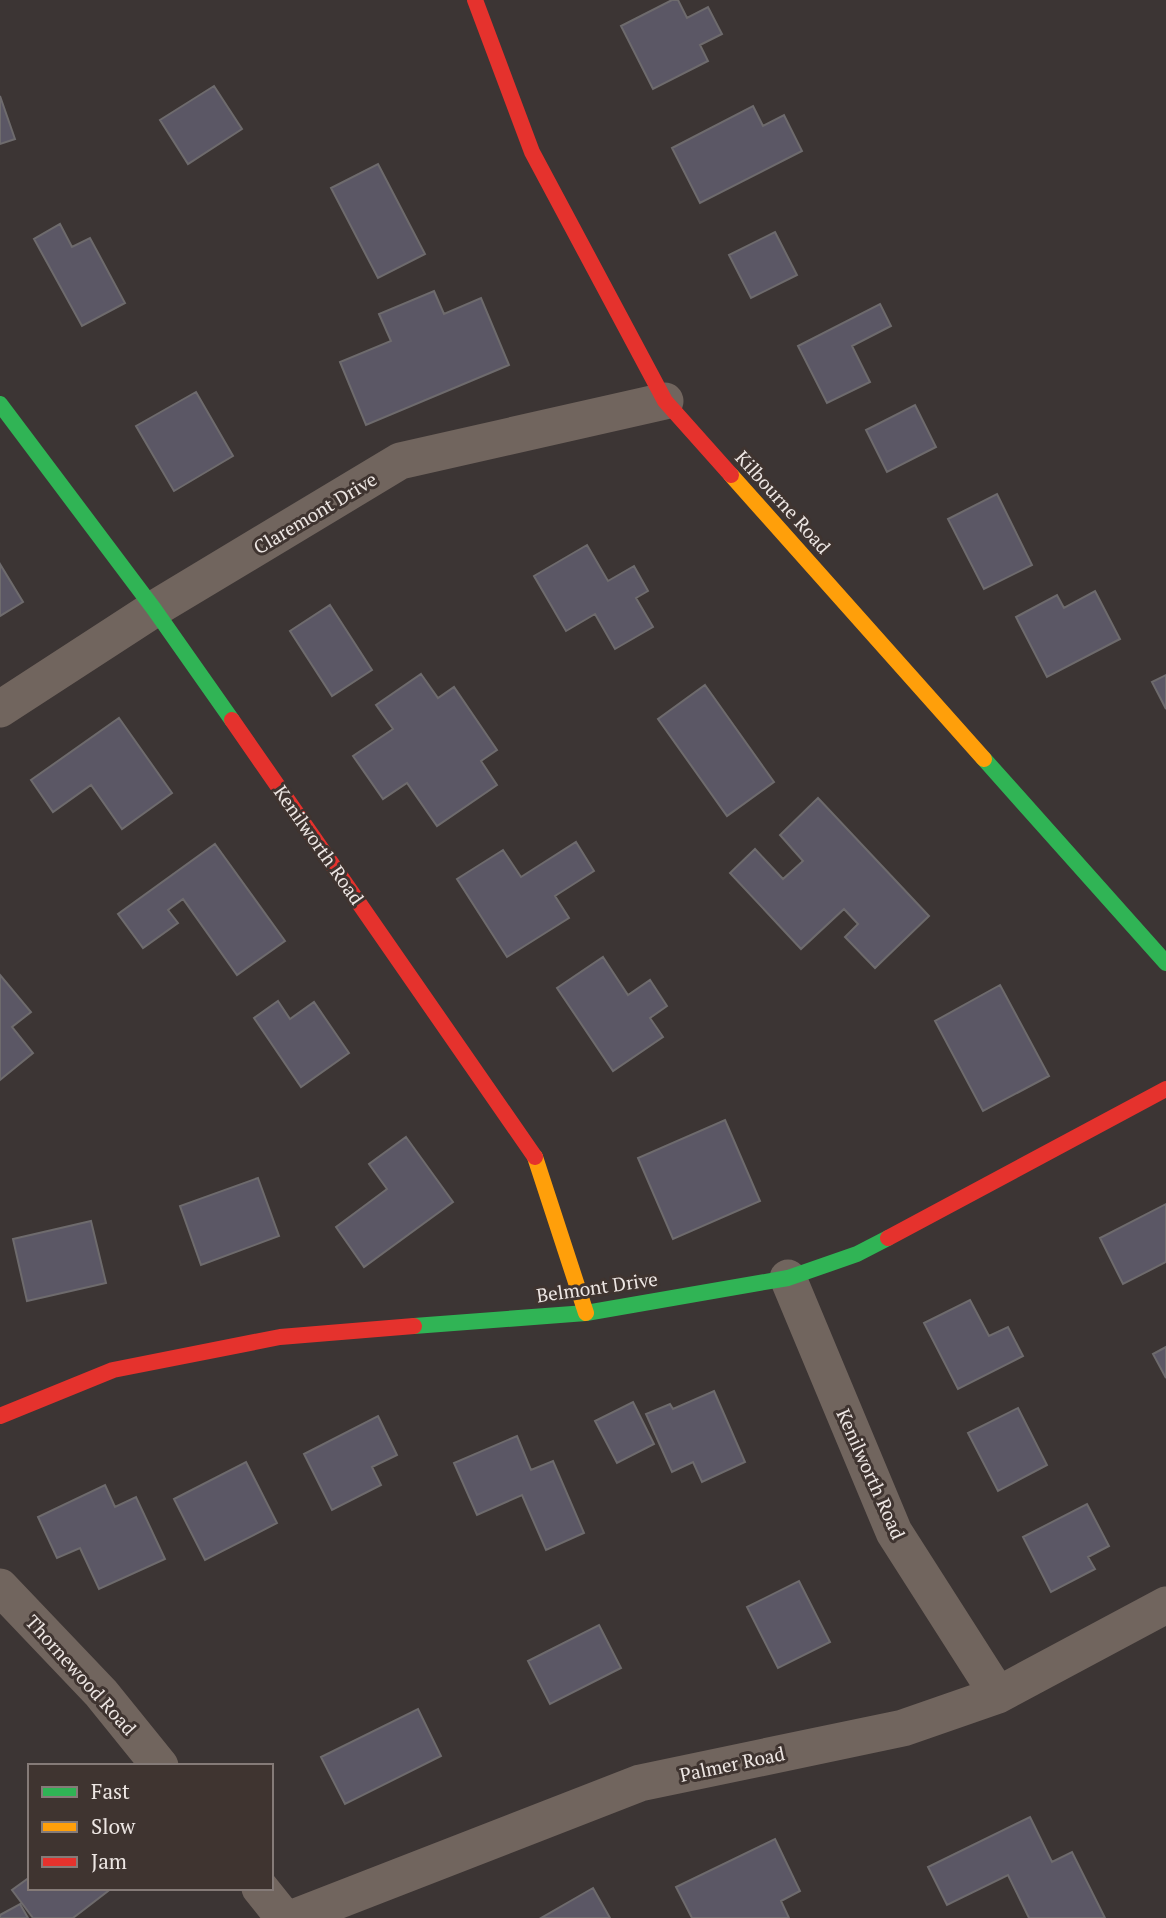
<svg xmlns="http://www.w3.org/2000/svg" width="1166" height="1918" viewBox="0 0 1166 1918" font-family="'PT Serif',serif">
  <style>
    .building { fill: #5b5765; stroke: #6e6b6d; stroke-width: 2 }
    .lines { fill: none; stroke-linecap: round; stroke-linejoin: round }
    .street { stroke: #71655e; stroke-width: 37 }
    .fast { stroke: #30b455; stroke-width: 16 }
    .slow { stroke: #ff9f0a; stroke-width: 16 }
    .jam { stroke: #e5322d; stroke-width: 16 }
    .labels { text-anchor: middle; stroke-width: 6; stroke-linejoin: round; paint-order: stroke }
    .street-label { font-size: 19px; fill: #ede6e3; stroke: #3f3430 }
  </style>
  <rect width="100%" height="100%" fill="#3c3534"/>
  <!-- building -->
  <path class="building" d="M672,0h6l9,18 21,-11 14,27 -22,11 8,16 -55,28 -32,-63z
    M214,86l28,43 -54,35 -28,-44z
    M0,96l15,43 -15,5z
    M753,106l10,20 21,-11 18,36 -102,52 -28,-55z
    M378,164l47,90 -47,24 -47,-90z
    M60,224l12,23 18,-9 35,65 -43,23 -48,-87z
    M775,232l22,43 -46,23 -22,-43z
    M434,291l10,23 37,-16 28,67 -143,60 -26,-63 51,-21 -12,-27z
    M880,304l11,22 -39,20 18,36 -43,21 -29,-57z
    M196,392l37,64 -59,35 -38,-65z
    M915,405l21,42 -49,25 -21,-42z
    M997,494l35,71 -48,24 -36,-70z
    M587,545l21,36 26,-15 14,25 -12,7 17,29 -38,22 -20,-35 -29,17 -32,-55z
    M0,564l23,38 -23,14z
    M1095,591l25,48 -73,38 -31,-60 41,-22 7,13z
    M330,605l42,65 -40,26 -42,-65z
    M421,674l17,24 16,-11 43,63 -16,11 16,24 -60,41 -30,-43 -24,16 -30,-43 40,-27 -17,-24z
    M1166,675v34l-14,-27z
    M705,685l69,97 -47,34 -69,-97z
    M119,718l53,75 -50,36 -31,-44 -38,27 -22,-32z
    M818,798l111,118 -54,52 -30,-31 13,-13 -14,-15 -43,40 -71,-76 25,-24 28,30 20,-18 -23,-26z
    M576,842l18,29 -39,25 14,22 -62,39 -50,-78 46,-29 18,27z
    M215,844l70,97 -48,34 -54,-76 -15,11 10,13 -35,25 -25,-34z
    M603,957l25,38 22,-15 17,26 -17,12 13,19 -50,34 -56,-83z
    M0,975l31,37 -19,15 21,26 -33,27z
    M1000,985l49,91 -66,35 -48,-90z
    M278,1001l12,18 24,-17 35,51 -48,34 -47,-69z
    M725,1120l35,81 -87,38 -35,-81z
    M406,1137l47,65 -89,65 -28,-40 51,-38 -18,-25z
    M258,1178l21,58 -78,29 -21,-59z
    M1166,1204v58l-43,22 -23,-46z
    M91,1221l15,62 -79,18 -14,-62z
    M970,1300l19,36 19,-9 15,29 -65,33 -34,-66z
    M1166,1347v31l-13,-24z
    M714,1391l31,71 -43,20 -9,-20 -21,10 -26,-58 24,-10 3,5z
    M633,1402l21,42 -37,19 -22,-42z
    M1018,1408l29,57 -49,26 -30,-58z
    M378,1416l19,39 -25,12 9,18 -49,25 -28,-56z
    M517,1436l14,34 22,-9 31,72 -38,17 -24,-55 -45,20 -23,-52z
    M246,1462l31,61 -72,37 -31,-61z
    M105,1485l10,22 21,-10 29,62 -66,30 -19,-41 -23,10 -19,-41z
    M1087,1504l22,42 -21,11 7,12 -44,23 -28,-55z
    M799,1581l31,61 -52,26 -31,-61z
    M599,1625l22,43 -71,36 -22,-43z
    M418,1709l23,47 -96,48 -24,-47z
    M1030,1817l22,45 20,-10 33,66h-76l-21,-43 -61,30 -19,-38z
    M775,1839l25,52 -19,10 8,17h-97l-16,-31z
    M30,1877v11h82l-39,30h-40l-21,-28z
    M593,1888l17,30h-69z
    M20,1904l8,14h-28v-3z"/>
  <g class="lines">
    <!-- street -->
    <path class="street" d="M0,709l154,-100 246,-148 265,-60
      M788,1278l106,254 104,163
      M0,1587l101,106 59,73
      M260,1888l24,30
      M293,1918l347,-135 263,-55 95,-33 168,-90"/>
    <!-- fast -->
    <path class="fast" d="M0,404l154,205 78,111
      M984,759l182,204
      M414,1326l172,-13 202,-35 69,-24 31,-16"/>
    <!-- slow -->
    <path class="slow" d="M731,475l253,284
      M535,1157l51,156"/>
    <!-- jam -->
    <path class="jam" d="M475,0l57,152 133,249 66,74
      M232,720l303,437
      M888,1238l278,-149
      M0,1416l113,-46 167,-33 134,-11"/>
  </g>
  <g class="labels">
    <!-- street labels -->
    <g class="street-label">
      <text transform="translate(783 502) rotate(48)" y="7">Kilbourne Road</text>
      <text transform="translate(315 513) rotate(-31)" y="7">Claremont Drive</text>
      <text transform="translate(319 845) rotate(55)" y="7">Kenilworth Road</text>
      <text transform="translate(597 1287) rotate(-8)" y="7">Belmont Drive</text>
      <text transform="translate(871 1474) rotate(66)" y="7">Kenilworth Road</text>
      <text transform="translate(81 1675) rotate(48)" y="7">Thornewood Road</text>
      <text transform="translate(732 1764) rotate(-12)" y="7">Palmer Road</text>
    </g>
  </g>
  <!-- legend -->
  <rect x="28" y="1764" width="245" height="126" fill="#3f3430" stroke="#857b78" stroke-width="2"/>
  <rect x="42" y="1787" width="35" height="10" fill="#30b455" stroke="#857b78" stroke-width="2"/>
  <text x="91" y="1799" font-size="21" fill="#ede6e3">Fast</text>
  <rect x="42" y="1822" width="35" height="10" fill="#ff9f0a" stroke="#857b78" stroke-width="2"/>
  <text x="91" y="1834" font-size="21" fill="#ede6e3">Slow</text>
  <rect x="42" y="1857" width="35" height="10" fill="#e5322d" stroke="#857b78" stroke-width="2"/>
  <text x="91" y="1869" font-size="21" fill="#ede6e3">Jam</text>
</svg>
